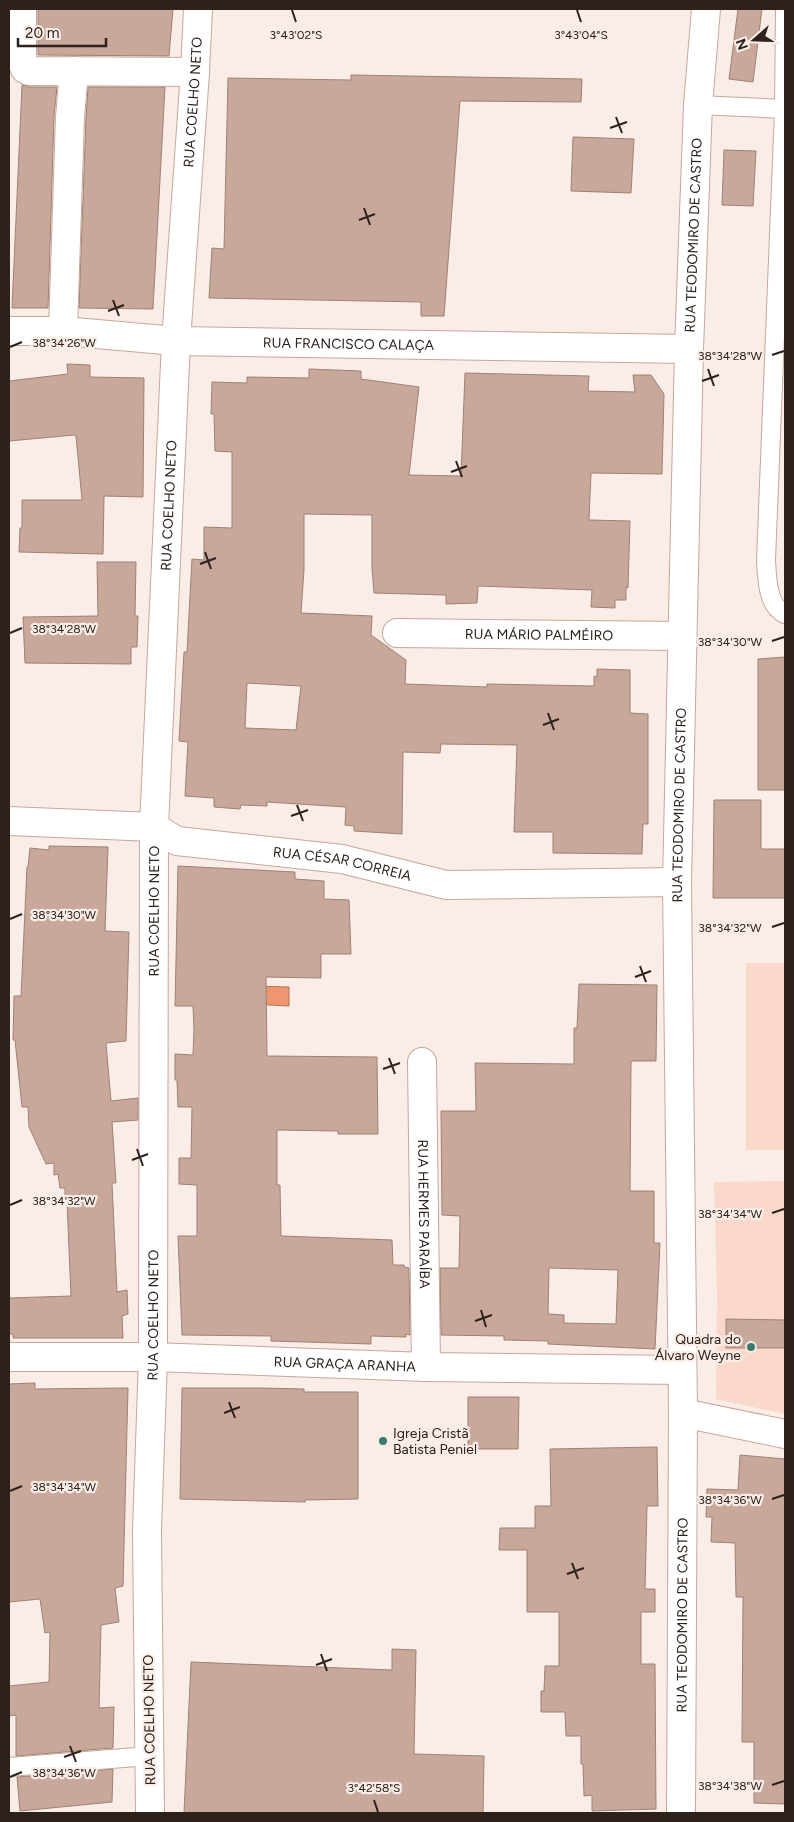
<svg xmlns="http://www.w3.org/2000/svg" width="794" height="1822" viewBox="0 0 794 1822" font-family="Figtree,sans-serif">
  <style>
    .green { fill: #fad8ca }
    .water { fill: #ee966f; stroke: #b47356 }
    .building { fill: #c7a89a; stroke: #9f8174; fill-rule: evenodd }
    .lines { fill: none; stroke-linecap: round; stroke-linejoin: round }
    .lane-casing { stroke: #c7a79a; stroke-width: 20 }
    .street-casing { stroke: #c7a79a; stroke-width: 30 }
    .secondary-casing { stroke: #c7a79a; stroke-width: 30 }
    .lane { stroke: #fff; stroke-width: 18 }
    .street { stroke: #fff; stroke-width: 28 }
    .secondary { stroke: #fff; stroke-width: 28 }
    .ticks { fill: none; stroke: #2d211c; stroke-width: 2 }
    .poi-dot { fill: #387c6f; stroke: #faede7; stroke-width: 2 }
    .labels { text-anchor: middle; stroke-width: 4.5; stroke-linejoin: round; paint-order: stroke }
    .street-label { font-size: 14px; fill: #2d211c; stroke: #faede7 }
    .poi-label { font-size: 14px; fill: #2d211c; stroke: #faede7; text-anchor: end }
    .ticks-label { font-size: 12px; text-anchor: middle; fill: #2d211c; stroke: #faede7; stroke-width: 4.5; stroke-linejoin: round; paint-order: stroke }
  </style>
  <rect width="100%" height="100%" fill="#faede7"/>
  <!-- green -->
  <path class="green" d="M746,963h39v187h-39z
    M785,1181v233l-69,-15 1,-103 -3,-114z"/>
  <!-- water -->
  <path class="water" d="M250,986l39,1v19l-40,-2z"/>
  <!-- building -->
  <path class="building" d="M38,9h135l-4,47 -131,-1z
    M738,9h24l-9,73 -24,-3z
    M351,75l231,4 -1,23 -121,-1 -16,215h-23v-14l-212,-4 3,-50 12,1 4,-171 123,2z
    M22,85l7,2h28l-3,29 -6,192h-36z
    M88,87h77l-12,222 -74,-1 7,-190z
    M573,137l61,2 -3,54 -60,-2z
    M724,150l32,1 -3,55 -31,-1z
    M67,364l23,1v12l54,1 -1,119 -39,-1 -1,58 -84,-2 1,-24h2v-28h60l-6,-64 -2,-1 -65,6v-60l59,-7z
    M309,369l52,2v8l58,8 -10,88 52,1 4,-103 124,3 -1,15 47,1 -2,-17h18l13,19 -2,80 -71,-1 -2,47 41,1 -2,67 -2,-1v13h-11v8l-24,-1 1,-17 -114,-4 -1,17 -31,1v-9l-72,-2 -2,-25v-53l-68,-1v56l-3,43 71,3 -1,19 35,25 -1,24 82,3v-3l107,2v-10l3,1v-8l33,1v43l18,1v110h-5l-1,30 -89,-1v-21h-39l3,-87 -76,-1 -1,9 -37,-1 -1,82 -48,-3v-5l-9,-1 1,-18 -79,-5v4l-26,-1 -1,4 -26,-2v-9l-29,-2 3,-54 -9,-1 5,-89h3l5,-93 12,1v-33l28,1v-76l-17,-1 -1,-37h-3l1,-32 35,1v-6l62,1zM247,683l54,3 -5,44 -51,-2z
    M97,562h39l-1,54h3l-1,31h-6v17l-106,-1 -2,-46 75,-1z
    M785,657v133h-27v-131z
    M714,800h47v49h24v49h-72z
    M49,846l59,1 -3,84 24,1 -3,109 -20,2 5,58 27,-3v22l-26,2 4,61h-4l5,109 10,-2 1,24 -6,2 1,22h-110v-4h-4v-36l62,-2 -4,-95h-2v-13h-5l-2,-14 -4,1v-12l-8,1 -17,-37 -1,-20h-6l-7,-67h-2l1,-44h7l6,-129h1l2,-19 19,2z
    M178,866l117,6v7l29,2v18l25,1 2,54h-30v24l-55,-1 1,79 110,1 1,77h-40v-3l-61,-1v55h3l1,51 111,4 1,25h11v2l5,1 1,67 -4,-1v3l-35,-1v8l-100,-3v-5l-89,-1 -4,-99h19v-51l-18,-1v-26h12l1,-51h-14l-1,-27h-2v-26l18,1 1,-25 -1,-24h-18z
    M579,984l78,1 -1,76h-25l-1,130h24v52h6l-5,106 -107,-5v-3l-44,-1v-4l-63,-1 -1,-67h19l1,-52 -18,-1 -1,-104h35l-1,-48 99,1v-36h3zM549,1268l69,2 -2,54 -52,-1v-8l-16,-1z
    M726,1319l59,1v28h-59z
    M35,1383v6l93,-1 -5,198 -8,2 4,34 -18,3 -2,83 15,-1 -1,41 -97,8v-41l-7,1v-30l40,-4 1,-50 -5,1 -5,-34 -31,3v-218z
    M182,1388h79l43,1v3h54v107l-53,1v2l-125,-3z
    M468,1397h51l-1,52h-50z
    M657,1447l1,59h-11l-2,83h10v23h-14v52h14l1,145 -64,2v-16l-8,1 -1,-32h-2v-28h-15l-1,-24h-24v-21h3l1,-25h14v-54h-32v-62h-28l1,-22h35v-22h16l-1,-57z
    M740,1455l45,4v345l-31,-1v-61h-12l1,-145h-7l-1,-54 -24,-1 1,-25h-6l1,-28 31,1z
    M392,1649l24,1 -2,104 70,2 -1,57h-299l7,-151 201,8z
    M113,1769l-1,33 -92,9 -3,-34z"/>
  <g class="lines">
    <defs>
      <path id="lane" d="M785,9l-1,100 -18,451c1,17 1,46 19,54
        M698,105l86,4
        M9,1767l140,-11"/>
      <g id="street">
        <path d="M22,9v53l3,7 4,2 166,1"/>
        <path id="s1" d="M9,331h54l113,10 513,8"/>
        <path d="M63,331l7,-214 4,-46"/>
        <path id="s2" d="M397,633l285,3"/>
        <path id="s3" d="M9,821l145,6 23,14 165,18 104,26 231,-3"/>
        <path id="s4" d="M422,1062l4,305"/>
        <path id="s5" d="M9,1357h144l273,10 256,3"/>
        <path d="M683,1413l102,21"/>
        <path id="s6" d="M150,1813l-3,-282 6,-174 1,-530 22,-486 19,-269 3,-63"/>
      </g>
      <g id="secondary">
        <path id="s7" d="M681,1813l2,-400 -6,-531 12,-533 9,-244 8,-96"/>
      </g>
    </defs>
    <!-- lane casing -->
    <use href="#lane" class="lane-casing"/>
    <!-- street casing -->
    <use href="#street" class="street-casing"/>
    <!-- secondary casing -->
    <use href="#secondary" class="secondary-casing"/>
    <!-- lane -->
    <use href="#lane" class="lane"/>
    <!-- street -->
    <use href="#street" class="street"/>
    <!-- secondary -->
    <use href="#secondary" class="secondary"/>
  </g>
  <!-- ticks -->
  <path class="ticks" d="M292,10l4,12M577,10l4,12M616,117l6,16M610,128l17,-6M364,208l6,17M359,220l16,-6M113,300l6,16M108,311l16,-6M10,347l12,-5M772,355l12,-4M708,369l6,17M702,381l17,-6M456,461l6,16M451,472l16,-6M205,552l6,17M200,564l16,-6M10,633l12,-5M772,641l12,-4M548,713l6,17M543,725l16,-6M297,805l6,16M291,816l17,-6M10,919l12,-5M772,927l12,-4M640,966l6,16M635,977l16,-6M389,1058l6,16M383,1069l17,-6M137,1149l6,17M132,1160l16,-6M10,1205l12,-5M772,1213l12,-4M481,1310l5,17M475,1321l17,-6M229,1402l6,16M224,1413l16,-6M10,1491l12,-5M772,1499l12,-4M572,1563l6,16M567,1574l17,-6M321,1654l6,17M316,1665l16,-6M70,1746l6,16M64,1757l17,-6M10,1777l12,-5M772,1785l12,-4M374,1800l4,12"/>
  <!-- markers -->
  <g class="poi-dot">
    <circle cx="751" cy="1347" r="5"/>
    <circle cx="383" cy="1441" r="5"/>
  </g>
  <g class="labels">
    <!-- street labels -->
    <g class="street-label">
      <text dy="5" stroke="none"><textPath href="#s6" startOffset="1712">RUA COELHO NETO</textPath></text>
      <text dy="5" stroke="none"><textPath href="#s7" startOffset="1578">RUA TEODOMIRO DE CASTRO</textPath></text>
      <text dy="5" stroke="none"><textPath href="#s1" startOffset="340">RUA FRANCISCO CALAÇA</textPath></text>
      <text dy="5" stroke="none"><textPath href="#s6" startOffset="1308">RUA COELHO NETO</textPath></text>
      <text dy="5" stroke="none"><textPath href="#s2" startOffset="142">RUA MÁRIO PALMÉIRO</textPath></text>
      <text dy="5" stroke="none"><textPath href="#s7" startOffset="1008">RUA TEODOMIRO DE CASTRO</textPath></text>
      <text dy="5" stroke="none"><textPath href="#s3" startOffset="339">RUA CÉSAR CORREIA</textPath></text>
      <text dy="5" stroke="none"><textPath href="#s6" startOffset="902">RUA COELHO NETO</textPath></text>
      <text dy="5" stroke="none"><textPath href="#s4" startOffset="152">RUA HERMES PARAÍBA</textPath></text>
      <text dy="5" stroke="none"><textPath href="#s6" startOffset="498">RUA COELHO NETO</textPath></text>
      <text dy="5" stroke="none"><textPath href="#s5" startOffset="336">RUA GRAÇA ARANHA</textPath></text>
      <text dy="5" stroke="none"><textPath href="#s7" startOffset="198">RUA TEODOMIRO DE CASTRO</textPath></text>
      <text transform="translate(149 1720) rotate(-91)" y="5">RUA COELHO NETO</text>
    </g>
    <!-- poi labels -->
    <g class="poi-label">
      <text x="741" y="1344">Quadra do<tspan x="741" dy="16">Álvaro Weyne</tspan></text>
      <text x="393" y="1438" text-anchor="start">Igreja Cristã<tspan x="393" dy="16">Batista Peniel</tspan></text>
    </g>
  </g>
  <g class="ticks-label">
    <text x="296" y="39">3°43'02"S</text>
    <text x="581" y="39">3°43'04"S</text>
    <text x="64" y="347">38°34'26"W</text>
    <text x="730" y="360">38°34'28"W</text>
    <text x="64" y="633">38°34'28"W</text>
    <text x="730" y="646">38°34'30"W</text>
    <text x="64" y="919">38°34'30"W</text>
    <text x="730" y="932">38°34'32"W</text>
    <text x="64" y="1205">38°34'32"W</text>
    <text x="730" y="1218">38°34'34"W</text>
    <text x="64" y="1491">38°34'34"W</text>
    <text x="730" y="1504">38°34'36"W</text>
    <text x="64" y="1777">38°34'36"W</text>
    <text x="730" y="1790">38°34'38"W</text>
    <text x="374" y="1792">3°42'58"S</text>
  </g>
  <!-- border -->
  <rect width="794" height="1822" fill="none" stroke="#2d211c" stroke-width="20"/>
  <!-- north arrow -->
  <g transform="translate(754 40) rotate(250)" stroke="#faede7" stroke-width="4" paint-order="stroke">
  <path d="M0-4L9 19L0 12L-9 19Z" fill="#2d211c"/>
  <text y="-8" font-size="14" font-weight="bold" text-anchor="middle" fill="#2d211c">N</text>
  </g>
  <!-- scale -->
  <path d="M18 38v8h88v-8" fill="none" stroke="#2d211c" stroke-width="2.5"/>
  <text x="25" y="38" font-size="15" fill="#2d211c" stroke="#faede7" stroke-width="4" paint-order="stroke">20 m</text>
</svg>
